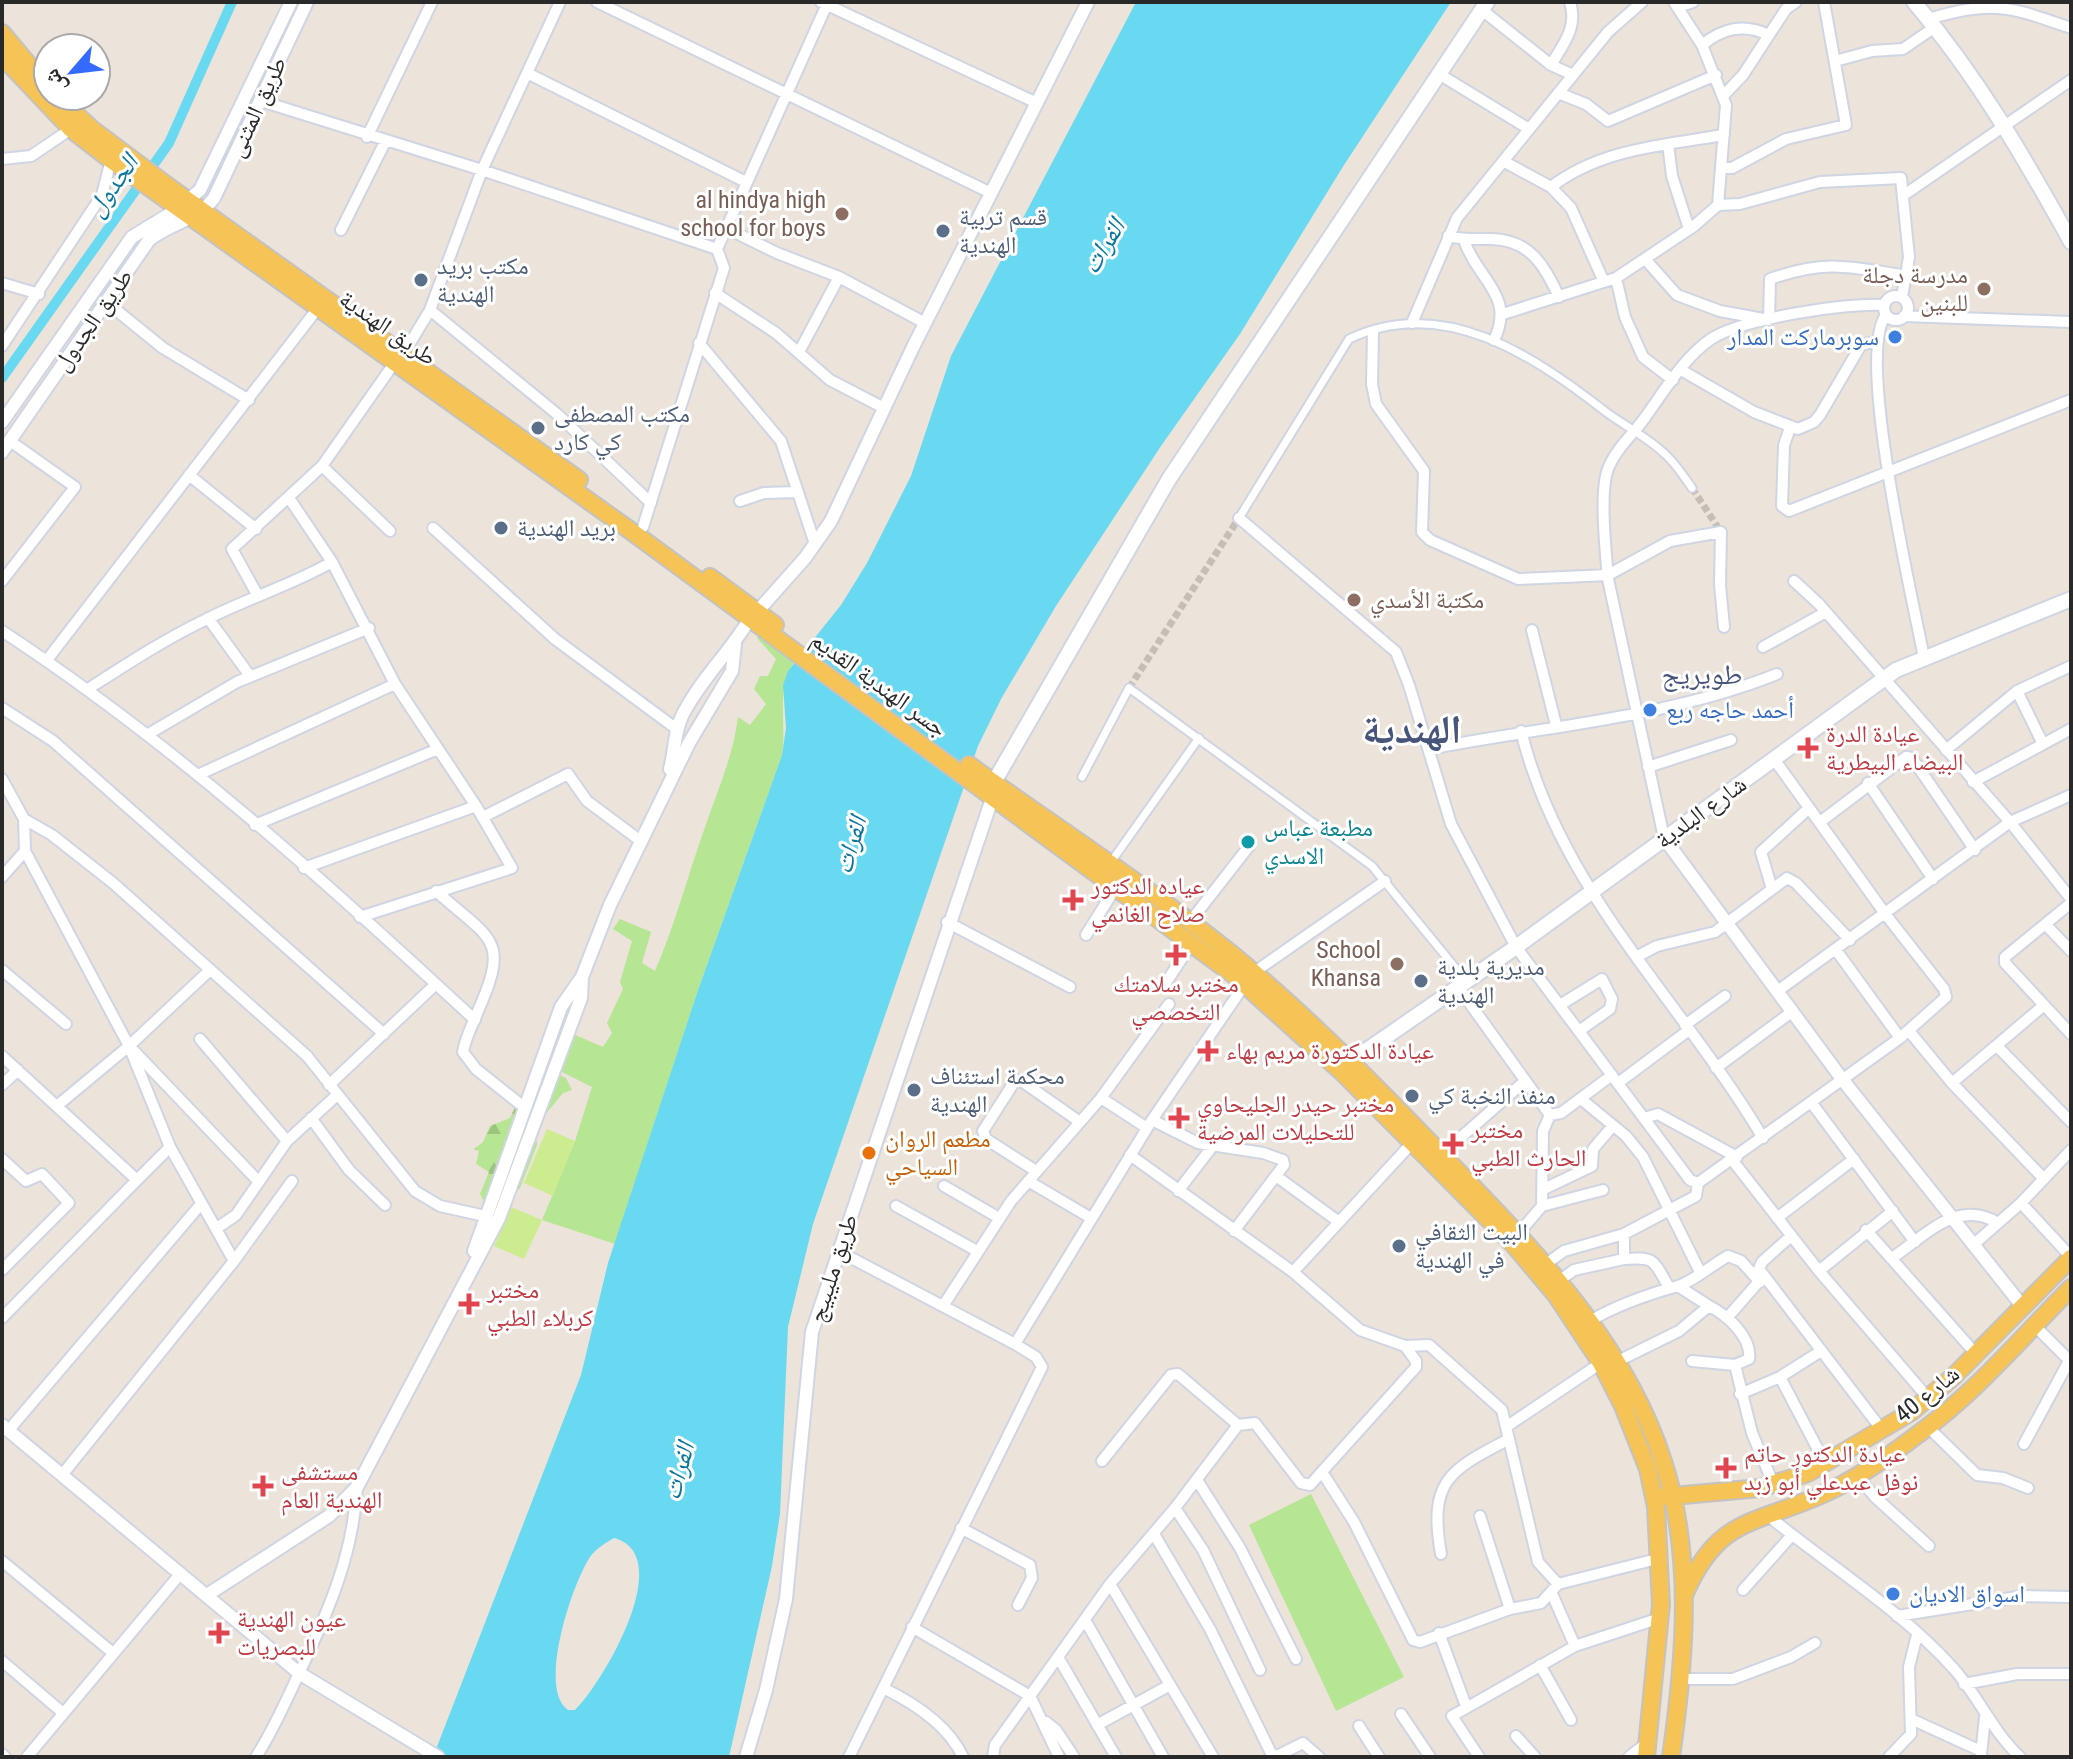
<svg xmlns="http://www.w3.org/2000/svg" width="2073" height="1759" viewBox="0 0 2073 1759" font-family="'Roboto Condensed','Noto Naskh Arabic',sans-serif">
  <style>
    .grass { fill: #b6e594 }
    .forest { fill: url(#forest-firs) }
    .pitch { fill: #cdec8f }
    .water { fill: #69d9f2; fill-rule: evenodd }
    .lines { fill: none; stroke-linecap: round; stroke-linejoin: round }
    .canal { stroke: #69d9f2; stroke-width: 10 }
    .pedestrian-tunnel { stroke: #c5beb7; stroke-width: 7; stroke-dasharray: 7 3.5; stroke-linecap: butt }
    .pedestrian-casing { stroke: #cfd5e3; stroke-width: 11 }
    .minor-casing { stroke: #cfd5e3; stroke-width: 14 }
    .tertiary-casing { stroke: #cfd5e3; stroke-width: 16 }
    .secondary-casing { stroke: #cfd5e3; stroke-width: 18 }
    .primary-casing { stroke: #c3c3c3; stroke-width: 20 }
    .pedestrian { stroke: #fff; stroke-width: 7 }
    .minor { stroke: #fff; stroke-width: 10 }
    .tertiary { stroke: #fff; stroke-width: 12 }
    .secondary { stroke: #fff; stroke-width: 14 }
    .primary { stroke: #f5c356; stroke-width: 16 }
    .education-dot { fill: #8d6e63; stroke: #fff; stroke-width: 3 }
    .service-dot { fill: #5c6f8a; stroke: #fff; stroke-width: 3 }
    .shop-dot { fill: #3f7fe0; stroke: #fff; stroke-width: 3 }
    .health-dot { fill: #e0444e; stroke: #fff; stroke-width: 3 }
    .culture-dot { fill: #0f9aa8; stroke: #fff; stroke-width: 3 }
    .food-dot { fill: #e8710a; stroke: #fff; stroke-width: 3 }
    .labels { text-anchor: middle; stroke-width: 6; stroke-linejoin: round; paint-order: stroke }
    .street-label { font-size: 24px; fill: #292929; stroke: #fff }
    .education-label { font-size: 24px; fill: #785e54; stroke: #fff; text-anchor: end }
    .service-label { font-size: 24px; fill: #4e5e75; stroke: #fff; text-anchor: start }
    .shop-label { font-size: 24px; fill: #366cbe; stroke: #fff; text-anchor: start }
    .health-label { font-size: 24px; fill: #be3a42; stroke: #fff; text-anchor: start }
    .culture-label { font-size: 24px; fill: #0d838f; stroke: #fff; text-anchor: start }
    .food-label { font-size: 24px; fill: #c56008; stroke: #fff; text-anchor: start }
    .water-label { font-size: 26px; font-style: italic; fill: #09769d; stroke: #fff }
    .quarter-label { font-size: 28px; fill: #48557b; stroke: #fff }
    .town-label { font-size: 40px; font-weight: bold; fill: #48557b; stroke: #fff }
  </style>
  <defs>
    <pattern id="forest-firs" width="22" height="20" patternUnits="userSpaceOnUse" patternTransform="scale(2)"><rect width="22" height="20" fill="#b6e594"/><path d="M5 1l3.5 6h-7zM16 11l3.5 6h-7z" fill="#9cc480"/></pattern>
  </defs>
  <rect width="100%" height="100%" fill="#ece3da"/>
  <!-- grass -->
  <path class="grass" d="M760,634l35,27c-20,26 -8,63 -13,94l-85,238 -82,251 -73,-24 33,-79 17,-54 -40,-20 14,-36 37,16 9,-14 -5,-10 16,-34 -3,-7 12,-41 -19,-12 7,-10 31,13 -9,31 13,8c20,-46 32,-93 49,-141 13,-38 29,-73 34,-113l12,8 16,-21 -12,-15 6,-13h8l8,-17 -19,-21z
    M1311,1494l93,183 -68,34 -87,-186z"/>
  <!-- forest -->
  <path class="forest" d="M550,1070l16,8 6,12 -9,3 -27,33 1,19 -17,43 -11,5 -18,21 -11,-20 9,-22 -13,-8 3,-13 -5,-2 9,-7 7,-16 20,-8 6,-13z"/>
  <!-- pitch -->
  <path class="pitch" d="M547,1129l28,12 -22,55 -29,-13z
    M511,1207l31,13 -18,39 -30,-13z"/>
  <!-- water -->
  <path class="water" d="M1136,2h315l-107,163 -104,169 -79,112 -105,160 -55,93 -23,47 -165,478 -25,103 -8,187 -8,52 -43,191h-296l148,-382 27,-112 89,-270 85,-238 4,-27 -3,-43 5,-14 53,-66 26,-42 44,-87 40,-120zM614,1538c64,17 -11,145 -39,172h-7c-31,-21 4,-126 22,-153 6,-8 15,-14 24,-19z"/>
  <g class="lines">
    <!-- canal -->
    <path class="canal" d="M2,378l167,-235 63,-141"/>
    <!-- pedestrian-tunnel -->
    <path class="pedestrian-tunnel" d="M1692,488l29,44
      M1129,688l110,-170"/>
    <defs>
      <path id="pedestrian" d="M1239,518l110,-179c94,-45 185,17 257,73 19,14 43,26 60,43 10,9 18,22 26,33
        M1082,777l47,-89 243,178 94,115
        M1111,862l88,-124"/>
      <path id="minor" d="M597,2l394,191
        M821,2l216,101
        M1678,7l15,-5
        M1482,10l69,55 22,10
        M1928,19c67,-19 79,-13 143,9
        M1702,45c21,-17 42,-22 67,-10
        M1835,61l37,-10 31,-2 32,-22
        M1551,65c13,-22 27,-38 19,-63
        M527,73l219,109
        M1439,74l90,55
        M1558,93l28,11 22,17 108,-46
        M1723,96l20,-21 43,-66 10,-7
        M261,101l221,69 235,79 7,19 -81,259
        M367,137l65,-135
        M1668,144l4,32 17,53
        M2,159l29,-3 40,-27
        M1503,161l48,26 20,21 33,74
        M1721,168h11l54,-29 60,-14 -22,-123
        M1551,187c49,-38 113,-42 173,-52
        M1904,195l167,-115
        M1718,205l22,-1 80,-22 81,-4 8,79 -7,40
        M726,228l51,25 62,24 86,46
        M341,230l44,-88
        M1448,236c15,4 28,3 44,3 38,1 53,27 67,58
        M1464,240c13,40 52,55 30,100
        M717,249l111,-247
        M1645,259l32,36 43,16 49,9 1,-41c57,-20 80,-12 137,-3
        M1616,278l9,39 18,40 30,23
        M2,283l37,11
        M715,293l61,40 54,47 54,28
        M1884 308a12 12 0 1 1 24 0a12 12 0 1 1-24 0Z
        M105,301l58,47 86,52
        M430,310l127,104 94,89
        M1503,314l113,-36 78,-52 24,-21 8,-100 -24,-60 -28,-43
        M1886,315c-31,39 27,285 38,343
        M1904,316l167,6
        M1412,323l45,-105 151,-186 34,-30
        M1373,332l-1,52 4,20 48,67 -2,61 8,8 88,39 90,-4 62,-34 51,-9 -1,53 4,42
        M699,343l82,98 34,103
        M2,346l100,-151 9,-35
        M799,352l40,-75
        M404,353l26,-43 52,-140 78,-168
        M1681,370l73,42 44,17 16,-7 6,-7 41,-70 17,-4
        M1790,428l-6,17 -2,61 7,5 282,-111
        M322,466l68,65
        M189,475l67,54
        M289,498l43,64 63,122 81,122 36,62 -152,49
        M740,501l24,-8 34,-1
        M1239,518l157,134 13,33 42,139 65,123 174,233 8,3
        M433,528l122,111 123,91
        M2,581l73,-94 -65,-46
        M1794,581l25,23 191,218 61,77
        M258,596l-26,-47 90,-83 73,-104
        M208,618l42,58
        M1532,630l24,95
        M2,631c171,112 323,250 473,389
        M1763,647l63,-35
        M47,660l271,-352
        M88,689c39,-25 77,-50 119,-70 41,-21 85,-34 125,-57
        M2017,691l26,53
        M2,708l51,33 331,293
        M1521,731c40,161 160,269 242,407
        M150,733l87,-51 132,-54
        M1429,749c116,-23 238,-31 348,-75
        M1946,750l71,-59 54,-25
        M1648,767l83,-27
        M200,774l195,-90
        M2,779l22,40 1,32 104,195 41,101 64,114
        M1973,782l98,-53
        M1868,783l65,96
        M483,817l85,-43 19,27 55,41
        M24,819l28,16 61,48 194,173 108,135 25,15 45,10
        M1820,822l86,-65 6,1 63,92
        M255,825l183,-76
        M1664,838l-56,-259c-2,-26 -9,-87 0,-110 7,-19 25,-35 36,-50 19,-26 40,-62 67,-80 30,-20 137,-37 173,-34
        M304,868l172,-62
        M2,877l23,-26
        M1772,889l-11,-37 48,-44
        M436,891c54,49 75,46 42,120 -5,13 -13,27 -15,41l13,17 49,39
        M2071,903l-66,54v6l66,71
        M947,922l123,65
        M1189,923l61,-78
        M2046,925l25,26
        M1086,935l30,-48
        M1836,950l64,88
        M1636,957l21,-11 58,-14 72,-54 9,5 54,57
        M2,970l64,54
        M1253,973l132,-92
        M1165,984l27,-41
        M1458,987l92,128 11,-2 51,-38
        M1779,990l231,-168 61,-27
        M1560,1005l42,-26 10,20 -2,10 -31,22
        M1685,1025l40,-29
        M1909,1031l43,52 92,96
        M200,1039l87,102
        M1997,1046l74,76
        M133,1050l126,132
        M2,1056l135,124 33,-33
        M1716,1068l77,-57
        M1618,1083l71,-53
        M1952,1083l91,-77
        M2,1085l16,-15
        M329,1085l107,-101
        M1101,1098l46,30
        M1581,1099l45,37 17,21 57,115
        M1811,1102l104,140
        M58,1105l71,-59 81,-76
        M311,1118l38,52 36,35
        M1644,1118l14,-4 79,43
        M1152,1120l46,23 65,10 20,7 1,5 -50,66
        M1442,1154l83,-73
        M2,1159l24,22 16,-7 27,29 -67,67
        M1733,1161l86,110 109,127
        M1036,1171l-50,-32 -3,-8 30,-47 7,-4 60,42
        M1276,1176l63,46
        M1028,1181l63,37
        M1698,1183l202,-145 46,-41 -2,-8 -58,-74 -112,-156
        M944,1186l55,32
        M1544,1189l48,-23 1,-17 18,-21
        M1178,1191l34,-44
        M2021,1203l50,54
        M896,1206l81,45
        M1542,1206l61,-16
        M1777,1218l77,-59
        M217,1228l19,-13 51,-74 50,-46
        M1866,1230l110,124
        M1518,1234l24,-28 1,-75 7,-16
        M1791,1236l-29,26 -3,7 123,161
        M1973,1245l48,-42 50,-53
        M838,1251l177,93 21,13 6,10 -193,390
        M1892,1258c33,-22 65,-60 106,-35
        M1624,1259c31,-2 29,0 44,27
        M1546,1264l18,-13 60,-17 72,-38 2,-13
        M1819,1271l74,-60
        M1293,1272l119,-129
        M1560,1280l14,-10 50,-11v-25
        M1678,1286l31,20
        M943,1306l68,-105 90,-103 68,-94
        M2,1318l135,-138
        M1727,1318l35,-40
        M1590,1321c27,-16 59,-27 88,-35 16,-5 35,-22 50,-30l13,5 19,21
        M2034,1325l37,37
        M1015,1344l137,-224 93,-136
        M1405,1346l24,-1 73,65 36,152 20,22 103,-26
        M1616,1362l63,-31 30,-25c18,9 43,31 40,53l-14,6 -43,-4
        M1735,1365l17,68 21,50
        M1780,1377l45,86
        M1740,1394l40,-17 41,-26
        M1506,1427l95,-64
        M1928,1427l49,48 26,3 25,10
        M8,1431l193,-227
        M2024,1444l46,-85
        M1102,1461l69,-86 7,-1 60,51
        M1322,1472l32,50 59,118 7,2 90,-33 31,-6 17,-19
        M62,1475l172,-214 58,-80
        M1857,1475l18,22 54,49
        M1197,1480l43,68 56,111
        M1175,1508l28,42 57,120
        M1766,1514c62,51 134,95 188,155 25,28 38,62 66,88
        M1480,1516l30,93
        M961,1528l69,37 2,13 -14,27
        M1154,1534l56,95 61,124 6,3 26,-13 16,14
        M1441,1554c-13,-74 9,-84 68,-115
        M2,1561l111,92
        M1110,1584l103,173
        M1743,1590l49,-55
        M1552,1594l23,52 85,-28
        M1897,1616l126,-20 48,1
        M1085,1620l78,137
        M912,1627l118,69 29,61
        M1439,1633l27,73
        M1058,1657l58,100
        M2,1661l61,52
        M1540,1665l31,55
        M1682,1679h51l58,-22 24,-14
        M1964,1684l53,-10h54
        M883,1688c31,15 65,37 80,69
        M1401,1714l29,43
        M1911,1719l70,32
        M1046,1722l10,8 18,27
        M1097,1725l73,-40
        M1359,1726l20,31
        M1516,1736l19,21
        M2,1754l3,3
        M1981,1755l4,-38
        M27,1757l154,-184
        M256,1757c18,-28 31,-58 45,-88 29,-61 52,-115 56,-182
        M993,1757l2,-12 115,-161 65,-76 63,-83 17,-2 46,60 9,2 106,-118v-6l-11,-15 -45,-16 -67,-58 -163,-117
        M1479,1757l-27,-41 123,-70
        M1629,1757l19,-15
        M1889,1757l22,-23 -2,-67 8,-32"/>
      <path id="tertiary" d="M2,422l130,-185 46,-28 22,-19 91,-188
        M2,452l147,-212c22,-18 48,-19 65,-42l93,-196
        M757,612l48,-54 26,-37 82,-174 175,-345
        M670,769c5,-18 4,-38 13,-55 18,-35 46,-61 66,-94
        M1664,838l178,241 181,228
        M474,1251l87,-244 21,-30
        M2,1425l297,248 139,84
        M207,1595l122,-79 28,-29 142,-269 82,-220 1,-21 28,-72 79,-162 43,-72 3,-27
        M746,1757l20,-67 20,-91 26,-267 181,-536"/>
      <path id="secondary" d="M1914,2c63,74 110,155 157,240
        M994,782l175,-303 318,-477
        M1351,1061l165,-114 380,-277 175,-71"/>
      <path id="primary" d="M2,33l46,55
        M2,56l69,73 40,31 520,371 603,444 108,97 171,172 43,51 45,68 22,43 25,63 8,38 5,97 -15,153
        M56,96l37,34 76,57 410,293
        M710,577l65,48
        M969,765c88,63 179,122 264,190 85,70 162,151 238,230 78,81 157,167 192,276 31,95 22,198 8,296
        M1662,1497l98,-9 48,-15 17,-10 86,-51 43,-36 117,-118
        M1685,1593c34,-77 70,-68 138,-99 34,-15 68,-39 98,-62 56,-41 101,-95 150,-144"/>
    </defs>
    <!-- pedestrian casing -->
    <use href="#pedestrian" class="pedestrian-casing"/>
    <!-- minor casing -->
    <use href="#minor" class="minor-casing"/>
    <!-- tertiary casing -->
    <use href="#tertiary" class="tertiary-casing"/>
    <!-- secondary casing -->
    <use href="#secondary" class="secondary-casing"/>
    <!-- primary casing -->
    <use href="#primary" class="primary-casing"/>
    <!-- pedestrian -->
    <use href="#pedestrian" class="pedestrian"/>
    <!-- minor -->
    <use href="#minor" class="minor"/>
    <!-- tertiary -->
    <use href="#tertiary" class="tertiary"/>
    <!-- secondary -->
    <use href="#secondary" class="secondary"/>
    <!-- primary -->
    <use href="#primary" class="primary"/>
  </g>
  <!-- markers -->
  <g class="education-dot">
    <circle cx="842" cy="214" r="8"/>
    <circle cx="1984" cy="289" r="8"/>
    <circle cx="1354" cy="600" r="8"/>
    <circle cx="1397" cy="964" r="8"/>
  </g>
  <g class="service-dot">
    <circle cx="943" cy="231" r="8"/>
    <circle cx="421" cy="280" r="8"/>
    <circle cx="538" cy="428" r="8"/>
    <circle cx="501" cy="528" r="8"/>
    <circle cx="1421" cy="981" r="8"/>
    <circle cx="914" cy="1090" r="8"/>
    <circle cx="1412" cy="1096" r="8"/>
    <circle cx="1399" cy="1246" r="8"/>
  </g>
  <g class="shop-dot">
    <circle cx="1895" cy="337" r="8"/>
    <circle cx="1650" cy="710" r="8"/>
    <circle cx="1893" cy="1594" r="8"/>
  </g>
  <g class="health-dot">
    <path d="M1804 736h8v8h8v8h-8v8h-8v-8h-8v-8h8z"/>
    <path d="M1069 888h8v8h8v8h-8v8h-8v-8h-8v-8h8z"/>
    <path d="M1172 943h8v8h8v8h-8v8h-8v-8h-8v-8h8z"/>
    <path d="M1204 1039h8v8h8v8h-8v8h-8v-8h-8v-8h8z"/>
    <path d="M1175 1106h8v8h8v8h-8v8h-8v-8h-8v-8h8z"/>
    <path d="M1449 1132h8v8h8v8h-8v8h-8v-8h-8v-8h8z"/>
    <path d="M465 1292h8v8h8v8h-8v8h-8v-8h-8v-8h8z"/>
    <path d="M1722 1456h8v8h8v8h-8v8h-8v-8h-8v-8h8z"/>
    <path d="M259 1474h8v8h8v8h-8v8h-8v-8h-8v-8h8z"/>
    <path d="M215 1621h8v8h8v8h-8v8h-8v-8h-8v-8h8z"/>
  </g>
  <circle class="culture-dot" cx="1248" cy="842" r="8"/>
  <circle class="food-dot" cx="869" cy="1153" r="8"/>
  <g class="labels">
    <!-- street labels -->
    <g class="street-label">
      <text transform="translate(257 107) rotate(-65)" y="8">طريق المثنى</text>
      <text transform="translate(93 320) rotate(-55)" y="8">طريق الجدول</text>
      <text transform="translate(388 328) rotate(35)" y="8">طريق الهندية</text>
      <text transform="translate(879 684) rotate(36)" y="8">جسر الهندية القديم</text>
      <text transform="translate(1701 812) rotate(-36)" y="8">شارع البلدية</text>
      <text transform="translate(833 1268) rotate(-72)" y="8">طريق مليبيج</text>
      <text transform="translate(1927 1394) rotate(-39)" y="8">شارع 40</text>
    </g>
    <!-- education labels -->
    <g class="education-label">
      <text x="826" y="208">al hindya high<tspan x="826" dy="28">school for boys</tspan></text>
      <text x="1968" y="283">مدرسة دجلة<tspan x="1968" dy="28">للبنين</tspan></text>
      <text x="1370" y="608" text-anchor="start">مكتبة الأسدي</text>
      <text x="1381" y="958">School<tspan x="1381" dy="28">Khansa</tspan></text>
    </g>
    <!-- service labels -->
    <g class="service-label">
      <text x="959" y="225">قسم تربية<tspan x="959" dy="28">الهندية</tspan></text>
      <text x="437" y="274">مكتب بريد<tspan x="437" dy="28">الهندية</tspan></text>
      <text x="554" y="422">مكتب المصطفى<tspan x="554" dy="28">كي كارد</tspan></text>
      <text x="517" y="536">بريد الهندية</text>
      <text x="1437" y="975">مديرية بلدية<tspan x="1437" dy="28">الهندية</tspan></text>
      <text x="930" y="1084">محكمة استئناف<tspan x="930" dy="28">الهندية</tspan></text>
      <text x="1428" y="1104">منفذ النخبة كي</text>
      <text x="1415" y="1240">البيت الثقافي<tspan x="1415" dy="28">في الهندية</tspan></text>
    </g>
    <!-- shop labels -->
    <g class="shop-label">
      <text x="1879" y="345" text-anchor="end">سوبرماركت المدار</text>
      <text x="1666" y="718">أحمد حاجه ربع</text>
      <text x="1909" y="1602">اسواق الاديان</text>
    </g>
    <!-- health labels -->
    <g class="health-label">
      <text x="1826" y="742">عيادة الدرة<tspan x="1826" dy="28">البيضاء البيطرية</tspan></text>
      <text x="1091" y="894">عياده الدكتور<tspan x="1091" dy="28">صلاح الغانمي</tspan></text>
      <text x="1176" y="992" text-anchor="middle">مختبر سلامتك<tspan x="1176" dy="28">التخصصي</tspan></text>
      <text x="1226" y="1059">عيادة الدكتورة مريم بهاء</text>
      <text x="1197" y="1112">مختبر حيدر الجليحاوي<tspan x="1197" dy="28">للتحليلات المرضية</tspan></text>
      <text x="1471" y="1138">مختبر<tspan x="1471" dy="28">الحارث الطبي</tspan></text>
      <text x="487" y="1298">مختبر<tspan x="487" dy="28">كربلاء الطبي</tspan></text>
      <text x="1744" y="1462">عيادة الدكتور حاتم<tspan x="1744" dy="28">نوفل عبدعلي أبو زبد</tspan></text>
      <text x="281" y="1480">مستشفى<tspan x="281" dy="28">الهندية العام</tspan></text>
      <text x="237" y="1627">عيون الهندية<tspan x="237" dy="28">للبصريات</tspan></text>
    </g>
    <!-- culture labels -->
    <g class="culture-label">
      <text x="1264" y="836">مطبعة عباس<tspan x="1264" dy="28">الاسدي</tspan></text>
    </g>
    <!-- food labels -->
    <g class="food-label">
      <text x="885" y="1147">مطعم الروان<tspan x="885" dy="28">السياحي</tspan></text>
    </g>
    <!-- water labels -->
    <g class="water-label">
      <text transform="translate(112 185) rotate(-55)" y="9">الجدول</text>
      <text transform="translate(1103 246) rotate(-59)" y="9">الفرات</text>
      <text transform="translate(850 845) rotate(-74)" y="9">الفرات</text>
      <text transform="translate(678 1471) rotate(-75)" y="9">الفرات</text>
    </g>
    <!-- quarter labels -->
    <g class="quarter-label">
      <text x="1702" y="684">طويريج</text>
    </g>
    <!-- town labels -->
    <g class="town-label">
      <text x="1412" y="743">الهندية</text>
    </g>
  </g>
  <!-- border -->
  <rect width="2073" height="1759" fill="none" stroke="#292929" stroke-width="8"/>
  <!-- north arrow -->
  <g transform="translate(72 72) rotate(242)"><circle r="38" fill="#ffffff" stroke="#a9a9a9" stroke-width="2"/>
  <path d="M0-6L14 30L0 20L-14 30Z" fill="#346aff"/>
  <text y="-12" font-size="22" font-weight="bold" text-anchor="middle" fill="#292929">ش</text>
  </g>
</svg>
